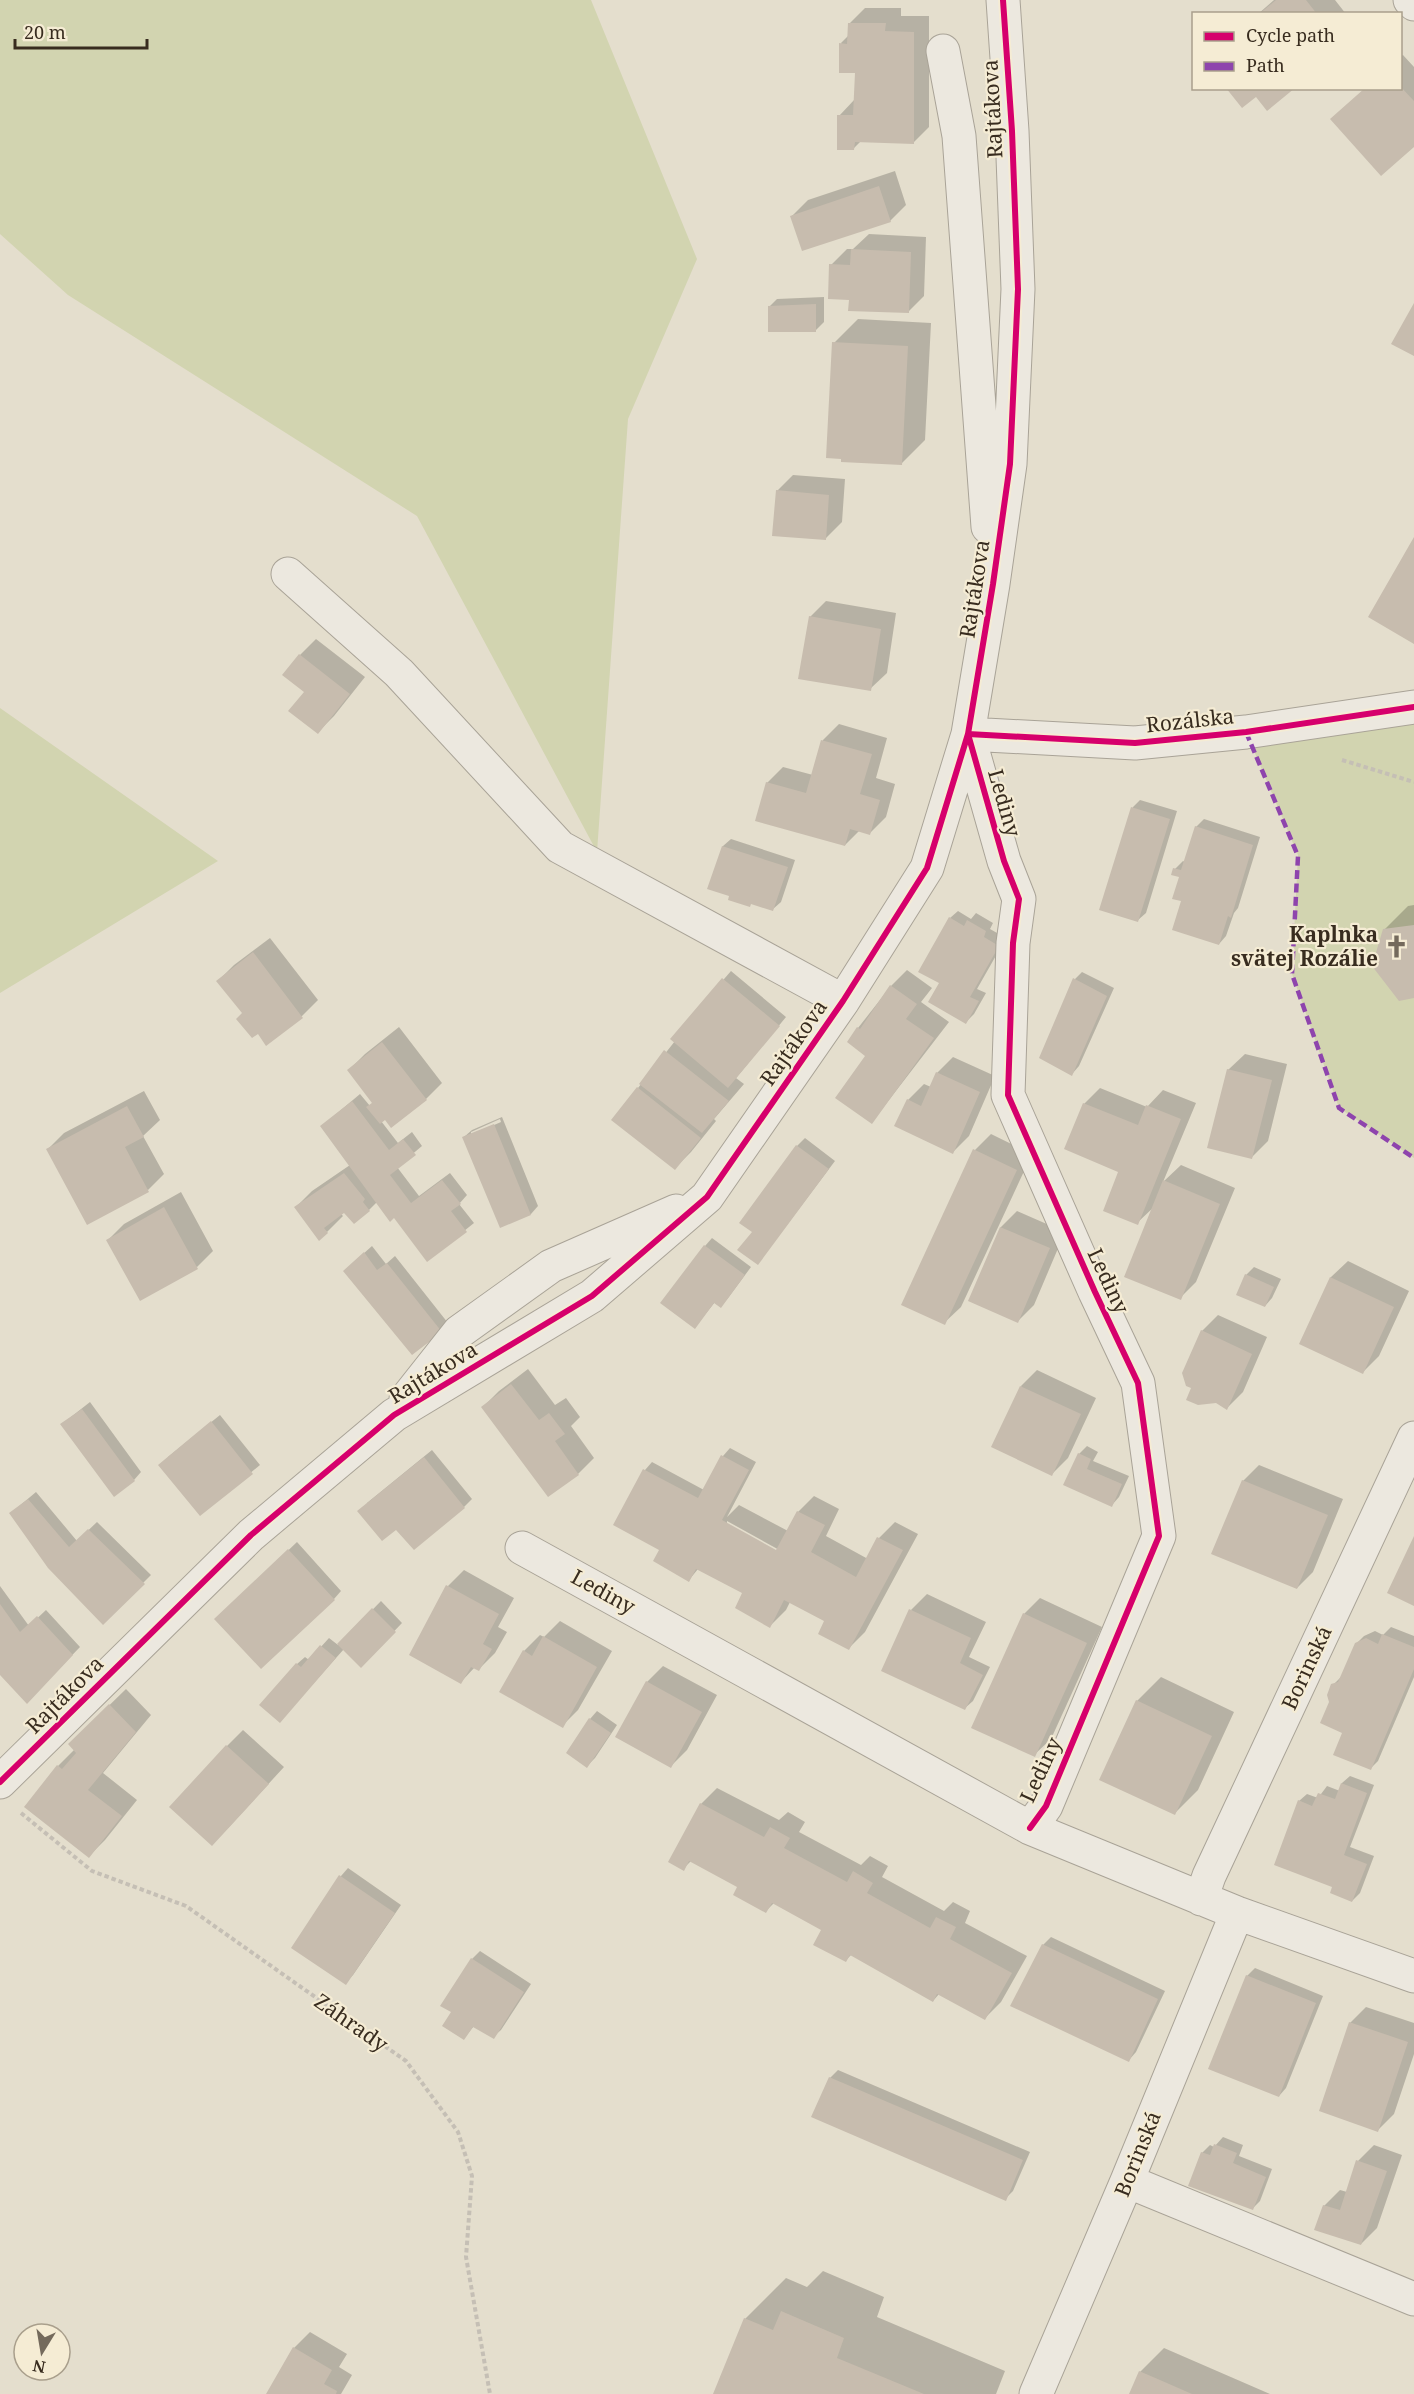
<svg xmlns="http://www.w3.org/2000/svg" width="1414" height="2394" viewBox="0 0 1414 2394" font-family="'Noto Serif',serif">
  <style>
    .green { fill: #d2d4b0 }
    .shadow { fill: #0003; fill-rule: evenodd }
    .building { fill: #c7bcae }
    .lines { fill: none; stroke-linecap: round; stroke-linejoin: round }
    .minor-casing { stroke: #a9a397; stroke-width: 35 }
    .path { stroke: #c5bfb5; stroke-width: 4; stroke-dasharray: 4.5 3; stroke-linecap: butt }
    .minor { stroke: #ece8df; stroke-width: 33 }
    .quiet { stroke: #8e44ad; stroke-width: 4.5; stroke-dasharray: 9 4.5; stroke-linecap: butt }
    .cycleway-casing { stroke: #f5ecd4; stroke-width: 10 }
    .cycleway { stroke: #d6006c; stroke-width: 6 }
    .labels { text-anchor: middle; stroke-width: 4.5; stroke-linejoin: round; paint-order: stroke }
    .street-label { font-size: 21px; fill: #382c1f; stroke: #f5ecd4 }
    .poi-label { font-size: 21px; font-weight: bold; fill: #382c1f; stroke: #f5ecd4; text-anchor: end }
  </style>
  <rect width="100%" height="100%" fill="#e4decd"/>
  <!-- green -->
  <path class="green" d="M0,0h591l106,259 -69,160 -31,433 -180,-336 -349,-221 -68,-61z
    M1414,707v451l-75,-50 -47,-134 6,-119 -52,-123z
    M0,708l218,153 -218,132z"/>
  <!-- shadow -->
  <path class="shadow" d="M1274,0h61l11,14h-88z
    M865,8h36v8h28v111l-16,16 -52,-2 -7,7 -15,-32 16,-17 1,-28 -15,-28 8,-8v-11z
    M1403,55l11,12v78l-14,-57v-31z
    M895,171l11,34 -16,16 -99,-4 17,-17z
    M869,234l57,3 -2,59 -16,16 -77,-47 16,-16h6z
    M824,297v25l-8,8 -47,-23 8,-8z
    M858,319l73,4 -6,117 -24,24 -67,-121z
    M793,475l52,4 -3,43 -16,16 -49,-47z
    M826,601l70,12 -9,60 -17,16 -60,-72z
    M316,639l49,38 -31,39 -16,16 -12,-40 -6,-37z
    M839,724l48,14 -11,40 19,6 -9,33 -16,16 -10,-3 -15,15 -78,-62 16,-16 30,8 10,-35z
    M1140,800l37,11 -31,102 -8,7 -37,-11 32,-102z
    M1204,819l56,18 -22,71 -4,5 -8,23 -7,8 -36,-44 -2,-24 -6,-7 8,-8 2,1 11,-35z
    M731,839l64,21 -14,42 -8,7 -64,-21 14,-42z
    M1414,905v92l-30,-67 24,-24z
    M958,911l13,8 5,-6 17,10 -3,6 16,9 -29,51 9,4 -12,21 -8,8 -25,-40 9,-64z
    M270,938l48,62 -16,16 -35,28 -49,-63 16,-16z
    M907,970l25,18 -11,14 28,20 -77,100 -5,-67 -9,-27 33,-42z
    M731,971l55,46 -50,61 8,6 -30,35 2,2 -25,31 -16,16 -37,-80 37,-47 -3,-2z
    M1082,972l32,16 -35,78 -7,8 3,-95z
    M399,1027l43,56 -16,16 -45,22 17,22 14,-11 10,14 -25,21 22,29 31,-23 17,22 -8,9 15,19 -46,37 -33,-44 -18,-14 -8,8 -25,1 -3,3 2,2 -16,16 -31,-25 16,-16 38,-26 -28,-39 38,-32 10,12 3,-4 -24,-32 16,-16z
    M1245,1054l42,10 -19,77 -16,16 -24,-87z
    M953,1057l42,19 -26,60 -16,16 -45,-52 16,-16 7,3 6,-14z
    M1100,1088l47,19 16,-17 33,13 -33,79 18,-17 54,23 -39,94 -16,16 -25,-92 -18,17 -17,-52 -36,-67z
    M144,1091l16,29 -17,16 21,38 -16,16 -100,-41 16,-16z
    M502,1117l36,89 -7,8 -30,12 -37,-89 8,-7zM500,1119l1,3 -30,13v-3z
    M991,1134l41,20 -71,153 -17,16 31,-173z
    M805,1138l30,23 -77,102 -4,-32 43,-85z
    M181,1192l32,59 -16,16 -89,-27 16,-16z
    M1017,1211l48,21 -31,73 -16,16 -48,-20 31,-74z
    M712,1238l39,29 -23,31 -7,8 -6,-4 -20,25 10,-81z
    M372,1246l14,18 9,-8 53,67 -8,8 -87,-68z
    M1348,1261l61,30 -30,65 -16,16 -62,-29 30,-66z
    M1254,1267l27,12 -9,19 -7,8 -19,-31z
    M1218,1315l49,22 -24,55 -16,16 -34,-21 9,-56z
    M528,1369l27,36 11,-7 14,19 -9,9 23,32 -16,16 -29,21 -66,-88 16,-16z
    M1037,1370l59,28 -28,60 -16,16 -31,-88z
    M90,1402l51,70 -7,8 -72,-56z
    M220,1415l40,50 -60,49 -32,-57z
    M1087,1446l11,6 -5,9 36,15 -10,21 -7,8 -47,-21 14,-30z
    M730,1448l26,14 -29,55 12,-12 49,26 10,-19 16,-16 25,13 -13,27 42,23 11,-21 16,-16 23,12 -53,98 -16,16 -23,-27 -36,-19 -4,8 -16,16 -26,-33 -46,-24 -9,11 -28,-30 -16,-80 7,-8 52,28 19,-34zM727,1521l56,31 -1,3 -55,-30z
    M432,1450l40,49 -8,8 -68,21 -29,-25z
    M1259,1465l84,34 -30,73 -16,16 -54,-107z
    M36,1492l41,49 20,-19 54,53 -48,48 -92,-110z
    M297,1542l44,49 -7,8 -118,20z
    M464,1570l50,28 -16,29 9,5 -12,21 -16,16 -4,-2 -14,15 -13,-96z
    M0,1586l29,40 17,-16 34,37 -53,55 -27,-30z
    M927,1594l59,28 -17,35 21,10 -17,34 -8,7 -54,-98z
    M1040,1598l62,29 -51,112 -17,16 -10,-141z
    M381,1601l21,22 -41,43 -17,-17 -57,64 10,-49 8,-7 4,3 20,-22 9,7z
    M560,1621l52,30 -34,59 -16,16 -38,-75 16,-16 4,2z
    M1391,1627l23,9v41l-36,84 -8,8 -26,-37 -13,-30 2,-17 8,-8 15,-33 8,-8 11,-5 8,4z
    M663,1666l54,29 -30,55 -16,16 -24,-84z
    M1161,1677l73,35 -36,78 -24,24 -37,-113z
    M126,1689l25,26 -48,58 34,27 -32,40 -16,16 -31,-90 17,-17 11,-21z
    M597,1711l20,14 -22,33 -8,8 3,-47z
    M243,1730l41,37 -56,61 -1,-82z
    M1350,1776l24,9 -24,62 24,9 -14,37 -8,8 -18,-15 -35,-85 8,-7 11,4 9,-12 13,5 2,-8z
    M717,1788l62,32 9,-8 17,10 -6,10 62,33 9,-9 18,10 -6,11 62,34 9,-9 17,9 -5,12 62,33 -26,46 -16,16 -46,-24 -6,7 -81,-47 -6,6 -23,-30 -49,-27 -8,8 -27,-25 -48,-25 -8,8 -13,-8 31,-57z
    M348,1868l53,37 -48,70 -8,8 -52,-35 48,-72z
    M1051,1937l114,54 -29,61 -7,8 -86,-115z
    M480,1951l51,33 -30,46 -8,7 -19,-11 -10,12 -11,-26 -11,-7 30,-46z
    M1255,1968l68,28 -37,92 -7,8 -32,-120z
    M1366,2007l48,16v31l-20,60 -16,16 -28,-107z
    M838,2070l192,82 -17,39 -8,8 -192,-83 17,-38z
    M1223,2137l20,8 -4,11 33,13 -12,32 -7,7 -51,-55 8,-8 4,2z
    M1374,2145l28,10 -25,73 -16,16 -37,-38 16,-16 7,2 11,-31z
    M823,2271l61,26 -7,20 128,54 -9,23h-281l30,-75 41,-41 21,9z
    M310,2332l37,22 -8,13 13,8 -11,19h-73l26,-46z
    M1164,2348l106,46h-140l10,-22z"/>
  <!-- building -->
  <path class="building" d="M1276,0h30l11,14h-58z
    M848,23h38l-1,8 29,1v112l-59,-2 -1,8h-17v-35h16l2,-42h-16v-30l8,1z
    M1400,86l14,15v46l-33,29 -51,-57 35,-31h35z
    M1226,88h69l-28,23 -11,-14 -14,11z
    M879,186l12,36 -89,29 -12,-35z
    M851,249l60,3 -2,61 -61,-2 1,-11 -21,-1 1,-35 21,1z
    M1414,303v53l-23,-12z
    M816,304v28h-48v-26z
    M832,342l76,4 -6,119 -61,-3v-3l-15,-1z
    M776,490l53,5 -3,45 -54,-4z
    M1414,537v107l-46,-27z
    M809,616l72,13 -10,62 -73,-12z
    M299,654l51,40 -32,40 -30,-23 16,-19 -22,-17z
    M821,740l51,14 -12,40 20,6 -10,35 -20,-6 -5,17 -90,-25 11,-39 40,11z
    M1131,807l39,12 -32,103 -39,-12z
    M1195,826l58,19 -22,73 -3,-2 -9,29 -47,-15 9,-29 -9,-2 7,-22 -8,-2 2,-7 8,2z
    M722,846l66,21 -15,44 -22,-7 -1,3 -22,-7 1,-4 -22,-7z
    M949,917l15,9 3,-6 19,11 -2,6 15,9 -29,51 9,4 -13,23 -38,-22 11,-19 -21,-11z
    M1414,925v73l-15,3 -27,-35 11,-37z
    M253,952l50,66 -37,28 -8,-12 -6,4 -16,-19 6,-6 -26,-32z
    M722,978l58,48 -52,62 -58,-49z
    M1073,978l34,18 -35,80 -33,-18z
    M890,985l27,19 -11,15 28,19 -62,86 -37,-26 30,-42 -18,-14 10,-15 3,2z
    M382,1042l45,58 -36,28 -6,-8 -5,4 -14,-17 6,-4 -25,-33z
    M664,1050l65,51 -27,32 -63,-49z
    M1227,1069l45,11 -20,79 -45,-11z
    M936,1072l44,20 -27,62 -59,-28 13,-27 14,7z
    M637,1087l64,51 -26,32 -64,-50z
    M352,1101l37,49 14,-11 13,16 -26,20 21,28 31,-23 19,24 -10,7 16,21 -40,30 -33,-44 -4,4 -70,-96z
    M1083,1103l55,22 8,-20 35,14 -43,106 -35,-14 15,-39 -54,-23z
    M127,1106l17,31 -19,10 24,45 -62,33 -41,-76z
    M494,1124l37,91 -31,13 -38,-91z
    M796,1145l33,24 -71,96 -21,-15 15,-18 -13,-9z
    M973,1149l44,21 -72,155 -44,-20z
    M344,1173l21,26 -2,3 7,9 -16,13 -10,-11 -20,15 4,5 -9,8 -25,-34z
    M1163,1180l57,24 -39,96 -57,-23z
    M164,1207l34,62 -58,32 -34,-61z
    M1000,1227l50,21 -32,75 -50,-22z
    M704,1245l41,30 -24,33 -7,-5 -19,26 -35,-26z
    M364,1252l13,18 10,-7 55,69 -30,23 -69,-84z
    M1245,1274l29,13 -9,20 -29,-12z
    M1330,1277l64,30 -31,67 -64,-30z
    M1201,1330l51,24 -25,56 -11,-7 -18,2 -12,-5 5,-12 -5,-2 -4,-13z
    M511,1384l28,36 10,-7 16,21 -10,7 24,34 -31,22 -67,-90z
    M1020,1386l61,28 -29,62 -61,-29z
    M82,1409l53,72 -21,16 -54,-73z
    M211,1421l42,53 -53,42 -42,-51z
    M1078,1453l13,6 -4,10 35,15 -10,23 -49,-22z
    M721,1455l28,15 -27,50 54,30 21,-39 28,14 -14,27 45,25 21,-40 26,13 -54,100 -31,-16 6,-13 -40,-21 -14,28 -35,-20 7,-15 -46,-24 -7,13 -36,-21 6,-11 -46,-25 30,-56 55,29z
    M424,1457l41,51 -51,42 -18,-20 -14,11 -25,-30z
    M1242,1480l86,35 -31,74 -86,-35z
    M28,1499l41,48 19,-18 57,55 -42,41 -55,-57 -39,-55z
    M1414,1536v70l-27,-13z
    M288,1549l47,51 -74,69 -47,-50z
    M446,1585l53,29 -16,30 9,5 -13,22 -8,-4 -10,17 -52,-29z
    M0,1604l20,28 17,-16 36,39 -46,49 -27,-29z
    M372,1608l24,24 -35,36 -24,-24z
    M909,1609l62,29 -11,25 23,12 -18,35 -84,-39z
    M1023,1613l64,30 -52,114 -64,-29z
    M1382,1634l32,13v22l-43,101 -38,-15 9,-22 -22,-10 9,-21 -2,-7 4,-11 7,-2 17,-39 11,-5 12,6z
    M543,1636l54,31 -34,61 -64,-36 24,-42 9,6z
    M320,1645l16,13 -56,65 -21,-18 37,-42 5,4z
    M646,1681l56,31 -31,56 -56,-31z
    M1136,1700l76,36 -37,79 -76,-35z
    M109,1704l27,28 -48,58 34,26 -33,42 -65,-51 33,-42 5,4 14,-16 -8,-9z
    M589,1718l22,15 -24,35 -21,-15z
    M226,1745l43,39 -57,62 -43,-39z
    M1341,1783l26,10 -23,62 23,9 -15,38 -22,-9 2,-6 -58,-22 24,-65 14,6 6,-13 17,6z
    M700,1803l64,34 6,-10 20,11 -6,10 63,34 6,-11 20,12 -6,10 63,35 6,-11 20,10 -6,12 62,34 -27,47 -48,-26 -4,8 -83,-47 -4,7 -33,-17 8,-15 -49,-27 -6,10 -33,-18 4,-8 -48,-26 -5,10 -16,-9z
    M339,1875l56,38 -49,72 -55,-37z
    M1042,1944l116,55 -29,63 -119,-56z
    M471,1958l53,34 -30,47 -21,-12 -9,13 -22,-14 9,-14 -11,-6z
    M1246,1975l70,28 -37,94 -71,-28z
    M1349,2022l59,20 -30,90 -59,-21z
    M829,2077l194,83 -17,41 -195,-84z
    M1214,2144l23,9 -4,10 33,14 -13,33 -65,-24 13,-34 9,3z
    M1356,2160l31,11 -26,74 -47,-15 9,-25 17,5z
    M781,2311l63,27 -7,20 87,36h-211l31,-76 29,12z
    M293,2347l39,23 -8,14 13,7 -1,3h-70z
    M1139,2371l21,9 32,14h-63z"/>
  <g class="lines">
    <defs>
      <path id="minor" d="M1410,0l4,4
        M943,51l16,85 29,391
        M288,574l111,99 161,174 283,154
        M406,1399l53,-67 92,-66 125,-55
        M522,1548l508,280 207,85 177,63
        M0,1782l251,-247 143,-120 198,-119 115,-99 136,-196 84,-133 41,-134 25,-150 17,-120 8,-175 -6,-158 -9,-131
        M1030,1828l16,-22 113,-270 -21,-153 -43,-91 -87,-197 5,-152 6,-44 -15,-38 -36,-127 167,9 111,-11 168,-25
        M1201,1899l8,-23 205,-438
        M1127,2181l287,118
        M1036,2394l91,-213 110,-268"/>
    </defs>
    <!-- minor casing -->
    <use href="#minor" class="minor-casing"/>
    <!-- path -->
    <path class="path" d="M1342,760l72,22
      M21,1813l71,58 94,35 220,155 52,71 14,44 -6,81 24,137"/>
    <!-- minor -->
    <use href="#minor" class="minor"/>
    <!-- quiet -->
    <path class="quiet" d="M1246,732l52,124 -6,118 47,134 75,50"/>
    <defs>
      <path id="cycleway" d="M0,1782l251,-247 143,-120 198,-119 115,-99 136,-196 84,-133 41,-134 25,-150 17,-120 8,-175 -6,-158 -9,-131
        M1030,1828l16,-22 113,-270 -21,-153 -43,-91 -87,-197 5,-152 6,-44 -15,-38 -36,-127 167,9 111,-11 168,-25"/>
    </defs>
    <!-- cycleway casing -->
    <use href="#cycleway" class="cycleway-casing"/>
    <!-- cycleway -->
    <use href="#cycleway" class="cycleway"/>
  </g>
  <!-- icons -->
  <defs>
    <symbol id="church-bare" viewBox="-9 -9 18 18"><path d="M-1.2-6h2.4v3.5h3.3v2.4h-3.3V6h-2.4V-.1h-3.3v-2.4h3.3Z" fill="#746a5c" stroke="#f5ecd4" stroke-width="2.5" paint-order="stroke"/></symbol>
  </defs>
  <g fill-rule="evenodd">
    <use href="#church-bare" x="1380" y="930" width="33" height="33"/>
  </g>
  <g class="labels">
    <!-- street labels -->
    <g class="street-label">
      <text transform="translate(993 109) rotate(-93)" y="7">Rajtákova</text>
      <text transform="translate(975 589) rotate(-81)" y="7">Rajtákova</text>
      <text transform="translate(1190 721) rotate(-6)" y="7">Rozálska</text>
      <text transform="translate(1004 803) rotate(74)" y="7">Lediny</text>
      <text transform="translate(794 1043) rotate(-55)" y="7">Rajtákova</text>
      <text transform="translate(1108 1281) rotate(65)" y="7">Lediny</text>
      <text transform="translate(433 1373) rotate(-31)" y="7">Rajtákova</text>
      <text transform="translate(603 1592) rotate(29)" y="7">Lediny</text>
      <text transform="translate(1307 1668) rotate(-65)" y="7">Borinská</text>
      <text transform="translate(65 1695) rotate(-45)" y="7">Rajtákova</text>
      <text transform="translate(1041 1770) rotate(-65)" y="7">Lediny</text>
      <text transform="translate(351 2023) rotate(35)" y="7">Záhrady</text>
      <text transform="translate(1138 2154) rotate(-68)" y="7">Borinská</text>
    </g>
    <!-- poi labels -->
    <g class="poi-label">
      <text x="1378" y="942">Kaplnka<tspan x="1378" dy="24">svätej Rozálie</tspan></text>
    </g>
  </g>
  <!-- legend -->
  <rect x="1192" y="12" width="210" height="78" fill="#f5ecd4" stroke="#a99f8c" stroke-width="1.5"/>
  <rect x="1204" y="32" width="30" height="9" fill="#d6006c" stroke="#a99f8c" stroke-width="1.5"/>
  <text x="1246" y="42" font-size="18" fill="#382c1f">Cycle path</text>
  <rect x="1204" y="62" width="30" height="9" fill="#8e44ad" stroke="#a99f8c" stroke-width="1.5"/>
  <text x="1246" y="72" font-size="18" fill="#382c1f">Path</text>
  <!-- north arrow -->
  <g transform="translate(42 2352) rotate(191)"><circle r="28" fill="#f5ecd4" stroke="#a99f8c" stroke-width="1.5"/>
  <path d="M0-4.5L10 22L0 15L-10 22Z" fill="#746a5c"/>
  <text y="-9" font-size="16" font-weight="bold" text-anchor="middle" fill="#382c1f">N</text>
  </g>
  <!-- scale -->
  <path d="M15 39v9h132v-9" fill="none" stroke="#382c1f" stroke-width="3"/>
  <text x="24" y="39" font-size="18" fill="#382c1f" stroke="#f5ecd4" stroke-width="4.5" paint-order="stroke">20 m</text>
</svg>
